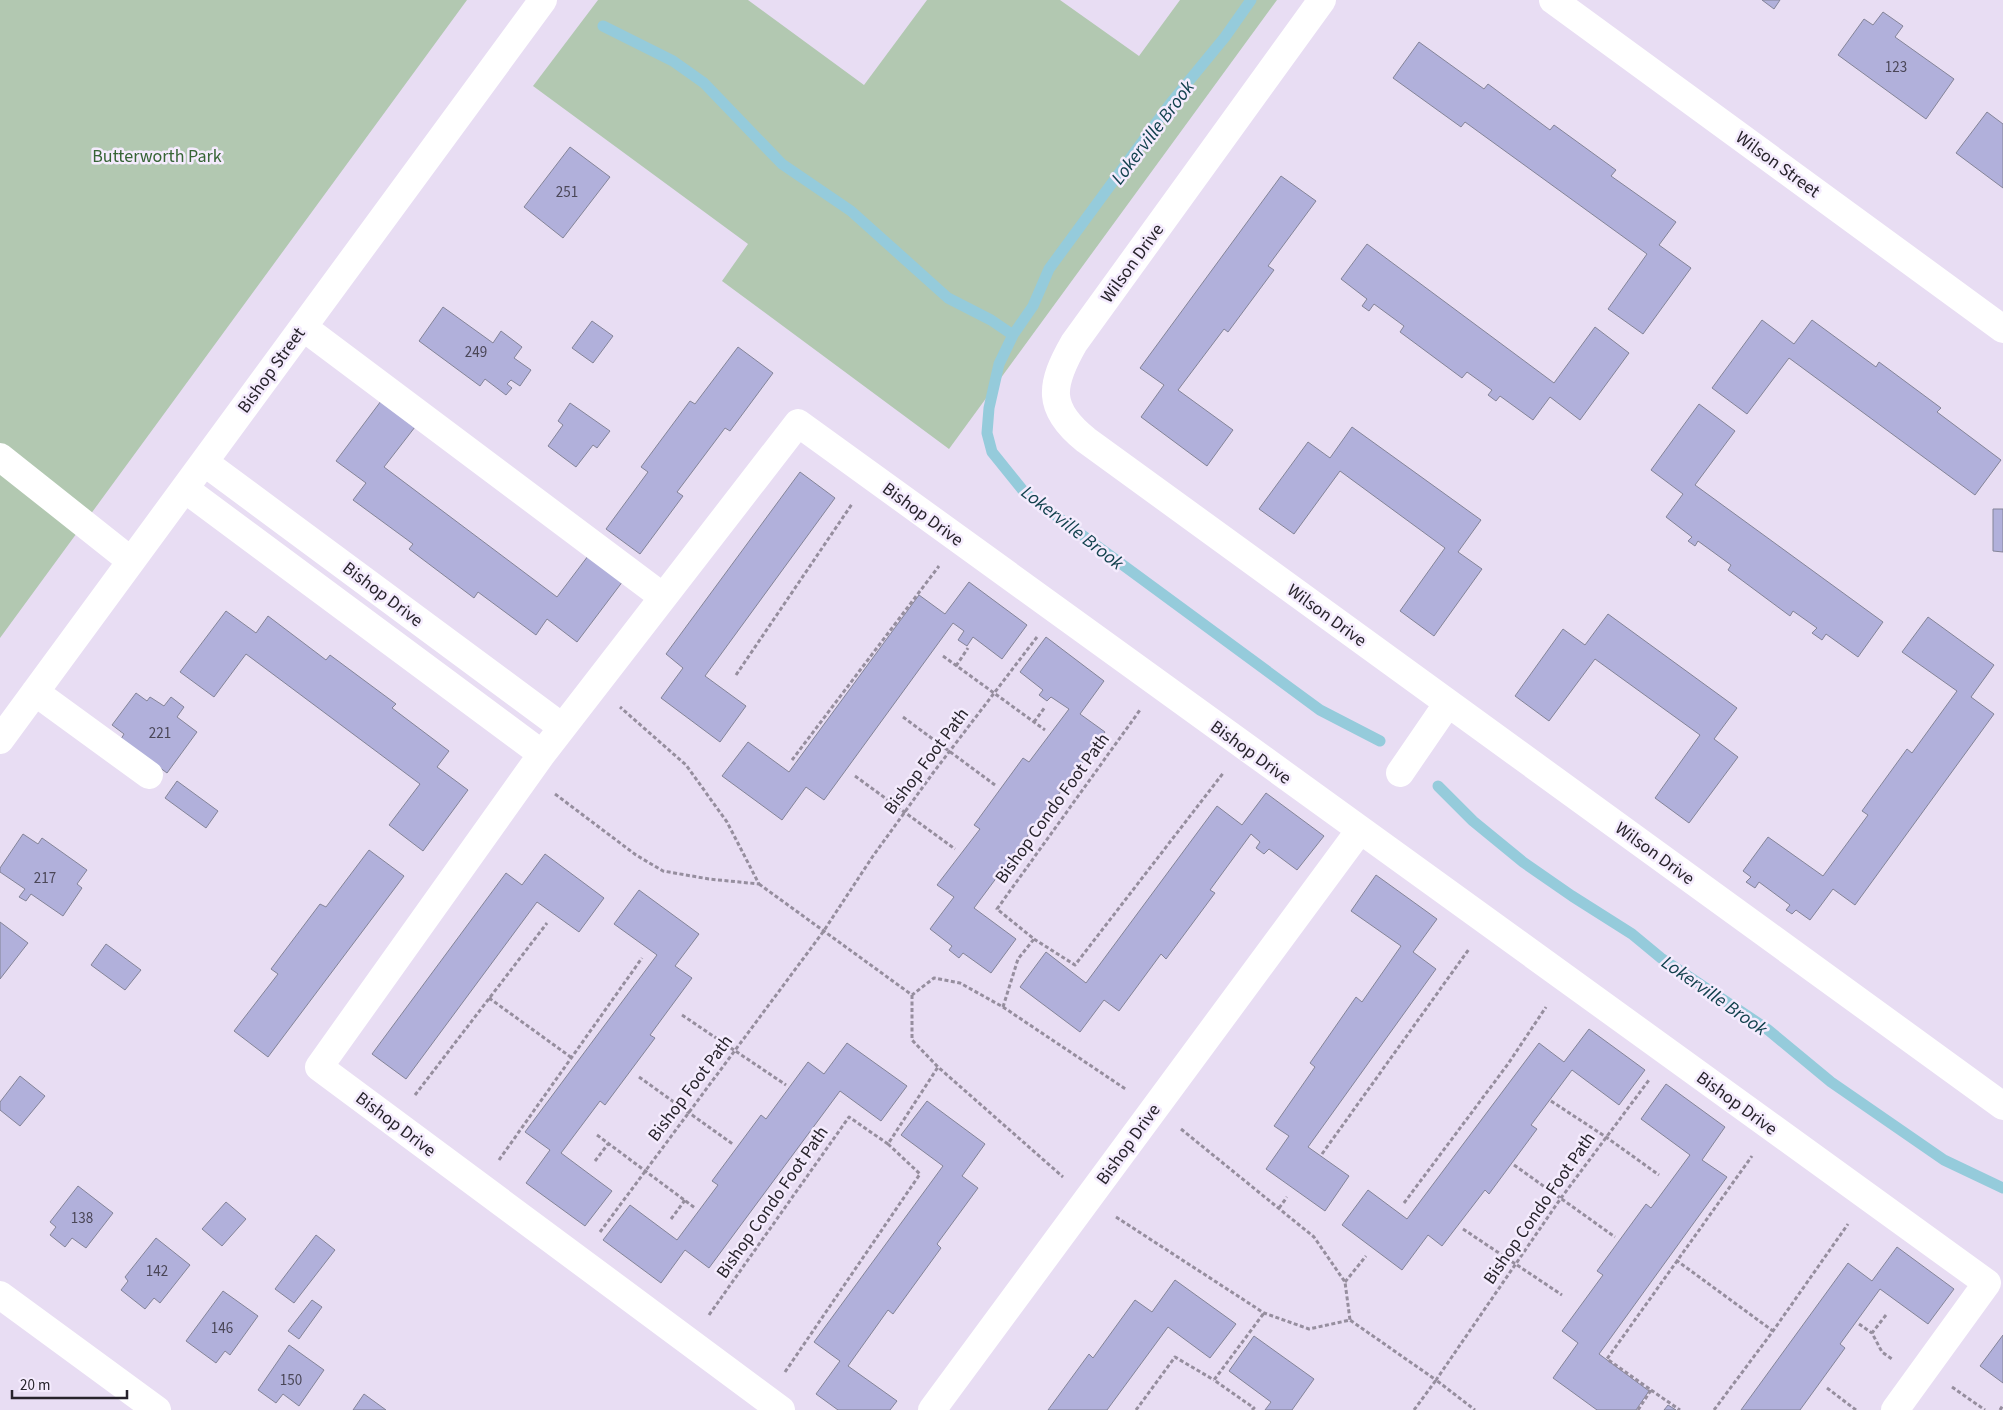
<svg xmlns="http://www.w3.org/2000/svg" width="2003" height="1410" viewBox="0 0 2003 1410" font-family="'Source Sans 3',sans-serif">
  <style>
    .green { fill: #b2c8b1 }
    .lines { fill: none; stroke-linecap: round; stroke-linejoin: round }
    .stream { stroke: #95cbdb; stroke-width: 11 }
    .building { fill: #b1b0db; stroke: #848498 }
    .path { stroke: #968e9e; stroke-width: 3; stroke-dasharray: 4 2.5; stroke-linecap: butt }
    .minor { stroke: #fff; stroke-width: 28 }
    .labels { text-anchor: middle; stroke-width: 5; stroke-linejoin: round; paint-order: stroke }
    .number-label { font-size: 15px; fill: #4a4657 }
    .park-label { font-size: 18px; fill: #366435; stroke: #f4ebfd }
    .street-label { font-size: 18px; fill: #27232b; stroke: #f4ebfd }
    .water-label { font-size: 19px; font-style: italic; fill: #11414d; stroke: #f4ebfd }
  </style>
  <rect width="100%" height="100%" fill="#e8ddf3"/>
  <!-- green -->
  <path class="green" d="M0,0h467l-467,638z
    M598,0h150l116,85 63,-85h133l79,56 41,-56h97l-328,449 -227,-168 26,-37 -215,-158z"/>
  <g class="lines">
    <!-- stream -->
    <path class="stream" d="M1251,0l-26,37 -55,67 -121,165 -16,37 -20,29 -14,29 -10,44 -2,25 5,19 33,41 295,217 60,31
      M603,26l70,35 31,22 78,81 69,47 97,87 43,22 22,15
      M1438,786l35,35 50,41 49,34 60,38 29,24 106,71 64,53 113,78 59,28"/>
  </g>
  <!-- building -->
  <path class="building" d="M1762,0h18l-6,9z
    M1883,12l20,14 -8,11 59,42 -28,40 -88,-64 26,-36 9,6z
    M1419,42l65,47 4,-5 62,46 4,-5 62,45 -5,6 65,46 -17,23 32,23 -48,66 -35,-25 39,-55 -182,-132 -4,5 -68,-49z
    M1987,112l16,12v64l-47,-35z
    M570,147l40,30 -47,61 -39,-31z
    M1281,176l35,25 -48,65 6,4 -46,62 -4,-3 -46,61 55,40 -26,36 -66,-49 23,-32 -24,-17z
    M1367,244l187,139 41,-56 34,26 -49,67 -30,-23 -17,23 -33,-24 -4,5 -8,-6 4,-5 -25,-18 -5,6 -62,-46 4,-6 -30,-22 -5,7 -7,-5 5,-7 -26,-20z
    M443,307l50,36 8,-12 21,16 -8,11 17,12 -11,16 -9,-6 -4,4 5,4 -6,7 -21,-16 -5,7 -61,-45z
    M1762,320l32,24 18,-24 64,47 3,-5 62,46 -4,4 64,48 -26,35 -186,-137 -42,56 -35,-26z
    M592,321l21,15 -20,27 -21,-15z
    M738,347l35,26 -43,58 -5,-3 -48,64 6,4 -43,58 -34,-25 42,-57 -7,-5 49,-66 5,3z
    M381,401l34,26 -31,40 173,130 31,-41 35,25 -46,61 -30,-23 -11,16 -58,-43 -4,6 -65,-49 4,-5 -60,-44 13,-17 -30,-22z
    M570,403l40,28 -13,17 -4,-3 -17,22 -28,-21 15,-21 -5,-4z
    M1699,404l36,27 -40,54 188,137 -25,35 -32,-23 -4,6 -10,-7 5,-5 -24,-17 -3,5 -62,-46 3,-5 -33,-24 -3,5 -7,-5 4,-4 -26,-20 17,-23 -32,-24z
    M1352,427l129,93 -23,32 24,17 -48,67 -34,-25 45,-63 -105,-77 -46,63 -35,-25 49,-67 22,16z
    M800,472l35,26 -130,178 41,30 -26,36 -59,-44 22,-30 -17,-14z
    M1993,509h10v43l-10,-1z
    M969,582l58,43 -25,34 -29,-22 -6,9 -9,-6 6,-9 -11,-8 -129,177 -18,-13 -24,33 -60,-44 26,-34 41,30 130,-177 26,19z
    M226,611l30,22 12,-17 58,44 4,-5 66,49 -4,4 57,43 -12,16 31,23 -45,61 -34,-26 31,-41 -174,-130 -32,43 -34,-25z
    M1608,614l129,94 -23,31 24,18 -49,66 -34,-25 45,-63 -105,-76 -46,62 -34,-25 48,-67 22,16z
    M1928,617l66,48 -23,32 23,17 -139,191 -22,-16 -23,31 -14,-10 -4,4 -6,-4 4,-5 -31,-23 -4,6 -9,-6 5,-5 -8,-6 25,-34 55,39 45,-61 -6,-4 45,-62 5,4 45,-62 -55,-39z
    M1046,637l58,44 -24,33 25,18 -131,176 42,31 -25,34 -28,-20 -4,5 -10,-8 3,-4 -22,-17 24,-32 -17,-12 43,-56 -6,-4 49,-67 6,4 40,-53 -18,-12 -4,4 -8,-6 4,-5 -23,-18z
    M136,693l11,8 3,-4 14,9 7,-9 13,10 -7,10 20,15 -30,41 -46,-34 3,-5 -12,-9z
    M177,781l41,30 -12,17 -41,-30z
    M1266,793l58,43 -27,34 -28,-21 -5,5 -8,-6 4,-6 -9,-8 -41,56 5,3 -49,66 -5,-5 -42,57 -15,-11 -24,32 -60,-45 26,-35 40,31 131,-177 25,19z
    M23,834l15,10 4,-6 45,32 -10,14 5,4 -19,28 -32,-22 -5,7 -7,-4 6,-8 -25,-17v-4z
    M369,850l35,26 -136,181 -34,-26 44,-57 -7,-5 49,-65 6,3z
    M545,854l59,44 -25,34 -42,-30 -131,177 -34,-25 134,-181 16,12z
    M1376,875l61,44 -24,33 23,17 -128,178 41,29 -24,35 -59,-42 23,-33 -15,-10 41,-59 -5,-4 46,-66 6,5 39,-56 -50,-35z
    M639,890l60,44 -24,32 17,12 -42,57 5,3 -50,67 -5,-4 -39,52 51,38 -27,35 -59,-43 24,-33 -25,-18 132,-177 -43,-31z
    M0,922l28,21 -28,36z
    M106,944l35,26 -16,20 -34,-25z
    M1589,1029l56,41 -26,35 -47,-35 -41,55 6,4 -48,65 -4,-4 -43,56 -14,-11 -26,35 -60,-45 26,-35 39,29 132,-176 25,19z
    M847,1043l60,43 -26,35 -41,-30 -131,177 -24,-18 -24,33 -58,-43 27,-35 47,35 41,-55 -6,-4 49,-66 5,4 42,-57 16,12z
    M20,1076l25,20 -25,30 -20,-16v-8z
    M1666,1084l59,43 -23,33 25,17 -128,177 50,37 -13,19h-39l-44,-32 25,-35 -16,-12 41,-56 -6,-4 49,-67 5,4 39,-53 -49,-36z
    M927,1101l58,43 -23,32 16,12 -41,56 4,4 -48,66 -5,-4 -40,56 49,35 -7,9h-52l-22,-16 24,-33 -26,-19 129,-176 -42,-31z
    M78,1186l35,27 -27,35 -14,-10 -7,9 -15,-12 6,-8 -6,-5z
    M226,1202l20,17 -24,27 -20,-17z
    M316,1235l19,15 -41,53 -19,-14z
    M156,1238l34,27 -30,38 -6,-5 -9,11 -24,-19 7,-9 -3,-4z
    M1897,1247l57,42 -26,35 -48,-35 -40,55 5,4 -45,62h-59l107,-147 24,18z
    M1175,1280l61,44 -26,34 -42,-31 -61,83h-59l41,-56 4,4 42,-58 17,12z
    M223,1291l35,25 -28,39 -5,-4 -9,12 -30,-22z
    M312,1300l10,7 -23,32 -11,-8z
    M2003,1335v48l-23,-17z
    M1254,1336l60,43 -22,31h-27l6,-8 -42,-31z
    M289,1345l35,25 -25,36 -16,-12 -7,9 -18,-13z
    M364,1394l22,16h-33z
    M1668,1405l8,5h-12z"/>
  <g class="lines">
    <!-- path -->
    <path class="path" d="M943,656l102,74
      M956,666l12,-18
      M736,675l116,-171
      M903,717l92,68
      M1034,722l11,-15
      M792,760l147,-194
      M855,776l100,73
      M555,794l81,61 27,16 46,8 50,5 -32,-62 -41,-57 -66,-58
      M759,884l153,111 22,-17 26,5 43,24 124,83
      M1034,939l41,26 149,-193
      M912,995v45l26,27 125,110
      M489,998l83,60
      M1003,1007l15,-48 16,-20 -37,-30 143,-199
      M682,1015l104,70
      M639,1077l95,68
      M415,1095l132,-172
      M1551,1101l55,36 53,38
      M1181,1129l133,108 31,45 5,38
      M597,1135l98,73
      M1322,1154l147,-205
      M499,1160l143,-202
      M595,1161l13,-17
      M1514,1165l101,72
      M1404,1203l104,-139 38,-57
      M1279,1208l8,-11
      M1116,1217l148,96 45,16 41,-9 86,60 125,-182 88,-118
      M671,1219l14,-19
      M1463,1229l99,66
      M600,1232l223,-300 50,-76 60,-83 104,-136
      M1676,1260l97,71
      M1345,1282l21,-26
      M709,1315l140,-198 39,27
      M1886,1315l-14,18 10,19 10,7
      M1859,1324l13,9
      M785,1372l135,-198 -32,-30 50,-77
      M1952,1387l33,23
      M1827,1388l29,22
      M1651,1390l29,20
      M1136,1410l39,-53 39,23
      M1252,1410l2,-2 -40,-28 50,-67
      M1414,1410l22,-30 39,30
      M1638,1410l13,-20 -44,-31 145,-203
      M1714,1410l59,-79 75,-107
      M2000,1410l3,-5"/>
    <!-- minor -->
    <path class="minor" d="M1322,0l-248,343c-24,42 -28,65 12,97l917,666
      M1553,0l450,329
      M303,327l360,270
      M0,457l131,104
      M204,462l358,265
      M185,489l357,265
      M35,692l114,83
      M0,740l543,-740
      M1400,773l48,-70
      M0,1295l157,115
      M781,1410l-462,-343 223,-313 256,-331 1189,860 -92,127
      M932,1410l428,-580"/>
  </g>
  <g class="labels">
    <!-- number labels -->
    <g class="number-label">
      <text x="1896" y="72">123</text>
      <text x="567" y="197">251</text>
      <text x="476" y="357">249</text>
      <text x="160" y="738">221</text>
      <text x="45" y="883">217</text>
      <text x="82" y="1223">138</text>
      <text x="157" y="1276">142</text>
      <text x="222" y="1333">146</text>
      <text x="291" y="1385">150</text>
    </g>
    <!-- park labels -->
    <g class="park-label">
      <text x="157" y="162">Butterworth Park</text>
    </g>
    <!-- street labels -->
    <g class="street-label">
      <text transform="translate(1778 164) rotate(36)" y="6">Wilson Street</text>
      <text transform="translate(1132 263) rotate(-54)" y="6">Wilson Drive</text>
      <text transform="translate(271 370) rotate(-54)" y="6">Bishop Street</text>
      <text transform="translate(923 514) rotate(36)" y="6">Bishop Drive</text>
      <text transform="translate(383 594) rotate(37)" y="6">Bishop Drive</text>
      <text transform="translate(1327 615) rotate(36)" y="6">Wilson Drive</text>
      <text transform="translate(1251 752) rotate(36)" y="6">Bishop Drive</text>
      <text transform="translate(926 761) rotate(-53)" y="6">Bishop Foot Path</text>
      <text transform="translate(1052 808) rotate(-54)" y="6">Bishop Condo Foot Path</text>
      <text transform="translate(1655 853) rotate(36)" y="6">Wilson Drive</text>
      <text transform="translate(690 1088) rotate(-53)" y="6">Bishop Foot Path</text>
      <text transform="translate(1737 1103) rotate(36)" y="6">Bishop Drive</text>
      <text transform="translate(396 1124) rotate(37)" y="6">Bishop Drive</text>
      <text transform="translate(1128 1144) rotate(-54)" y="6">Bishop Drive</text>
      <text transform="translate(772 1202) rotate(-55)" y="6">Bishop Condo Foot Path</text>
      <text transform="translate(1539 1208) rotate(-55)" y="6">Bishop Condo Foot Path</text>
    </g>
    <!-- water labels -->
    <g class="water-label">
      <text transform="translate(1152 132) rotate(-53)" y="7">Lokerville Brook</text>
      <text transform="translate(1073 527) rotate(38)" y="7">Lokerville Brook</text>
      <text transform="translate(1715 995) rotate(35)" y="7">Lokerville Brook</text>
    </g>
  </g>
  <!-- scale -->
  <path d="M12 1390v8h115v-8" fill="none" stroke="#27232b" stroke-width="2.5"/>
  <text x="20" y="1390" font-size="15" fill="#27232b" stroke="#f4ebfd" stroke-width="4" paint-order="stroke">20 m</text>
</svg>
